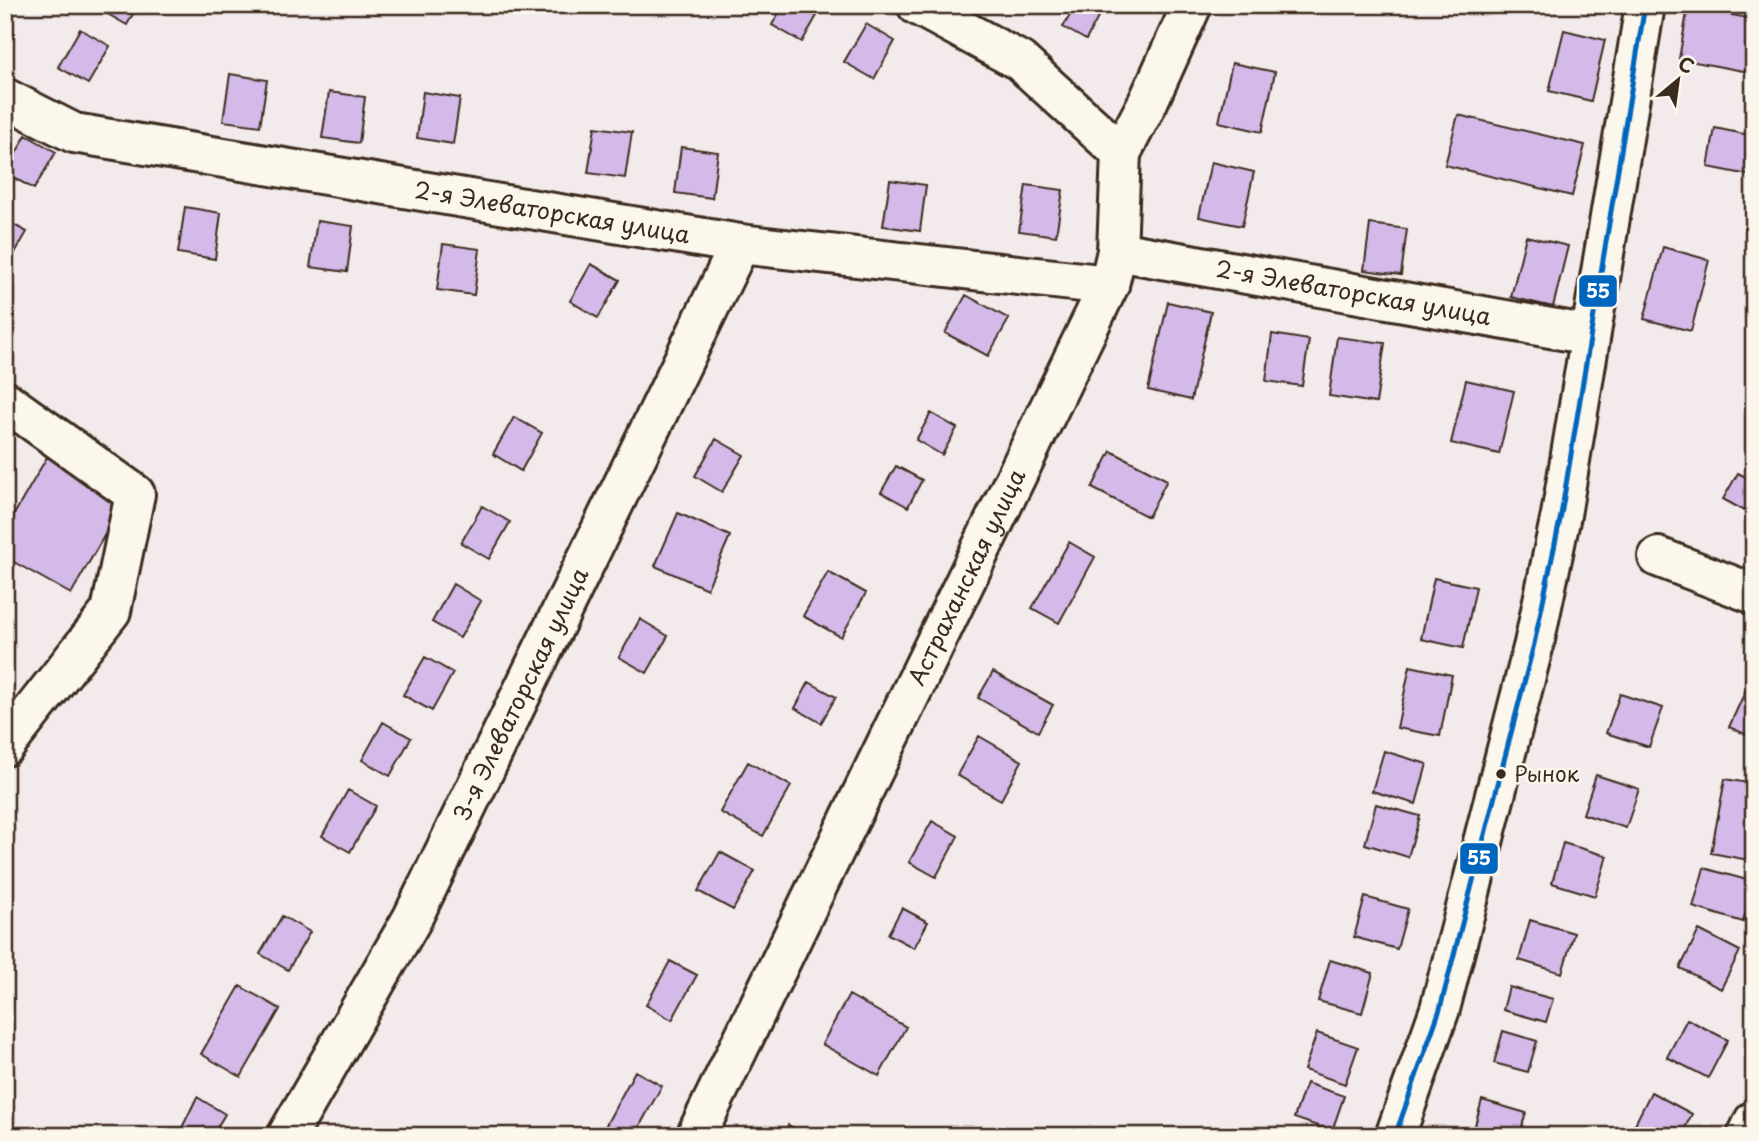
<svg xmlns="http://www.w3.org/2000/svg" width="1759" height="1141" viewBox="0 0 1759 1141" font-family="'Playpen Sans',sans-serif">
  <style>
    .building { fill: #d3bae9; stroke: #3b2a1e; stroke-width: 2 }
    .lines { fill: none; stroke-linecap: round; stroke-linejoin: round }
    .street-casing { stroke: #3b2a1e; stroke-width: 44 }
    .secondary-casing { stroke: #3b2a1e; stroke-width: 44 }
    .street { stroke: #fbf7ec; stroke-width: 38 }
    .secondary { stroke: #fbf7ec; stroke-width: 38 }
    .bus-1-casing { stroke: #fbf7ec; stroke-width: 10 }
    .bus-1 { stroke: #0065bd; stroke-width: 5 }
    .bus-dot { fill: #3b2a1e; stroke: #fbf7ec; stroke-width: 2.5 }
    .labels { text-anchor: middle; stroke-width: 5; stroke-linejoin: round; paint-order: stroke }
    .bus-label { font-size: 21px; fill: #3b2a1e; stroke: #fbf7ec; text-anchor: start }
    .street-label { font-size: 23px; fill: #3b2a1e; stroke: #fbf7ec }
    .line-badge { stroke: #fbf7ec; stroke-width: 2.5 }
    .badge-label { font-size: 19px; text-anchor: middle; font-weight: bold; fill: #fff }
  </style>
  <rect width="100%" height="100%" fill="#f3ebeb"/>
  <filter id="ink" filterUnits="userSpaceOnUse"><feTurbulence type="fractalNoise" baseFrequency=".0143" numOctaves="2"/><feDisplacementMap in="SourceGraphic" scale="14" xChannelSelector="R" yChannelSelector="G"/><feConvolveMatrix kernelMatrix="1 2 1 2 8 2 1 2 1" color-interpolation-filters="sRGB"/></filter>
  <g filter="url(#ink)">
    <!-- building -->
    <path class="building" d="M98,5h40l-11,20 -30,-17z
      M783,5h40l-21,37 -30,-17z
      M1076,5h8l16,9 -14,26 -23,-13z
      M1688,7l66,12v54l-75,-14z
      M866,24l29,17 -21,38 -30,-17z
      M80,29l30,17 -22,38 -30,-17z
      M1564,30l41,10 -14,61 -42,-10z
      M1232,63l43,9 -13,60 -43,-10z
      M230,74l37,6 -7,46 -37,-5z
      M329,92l36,5 -6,46 -37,-5z
      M423,92l37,6 -7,46 -36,-6z
      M1458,115l127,30 -13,51 -127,-31z
      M595,127l37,5 -7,46 -37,-5z
      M1715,128l39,8v40l-46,-9z
      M26,135l30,17 -22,37 -29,-16z
      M681,147l37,5 -6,46 -37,-5z
      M1211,162l43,10 -12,54 -43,-9z
      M890,180l36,5 -6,46 -37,-5z
      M1026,185l37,5 -7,46 -37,-5z
      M185,207l36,6 -6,46 -37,-6z
      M5,220l22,12 -22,38z
      M317,221l36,5 -6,46 -37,-5z
      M1370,224l37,5 -6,46 -37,-5z
      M1526,236l42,10 -15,61 -42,-10z
      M443,244l37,5 -6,46 -37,-5z
      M1663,247l46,13 -18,71 -47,-12z
      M591,264l29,16 -22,38 -28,-17z
      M966,295l43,24 -21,37 -43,-23z
      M1168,302l43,10 -20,88 -43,-10z
      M1272,334l37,6 -7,46 -36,-5z
      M1337,337l48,6 -9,60 -47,-7z
      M1466,380l48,11 -15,63 -48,-11z
      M931,413l26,15 -15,27 -26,-15z
      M514,417l28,16 -21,38 -28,-17z
      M716,439l28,16 -22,37 -27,-16z
      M1111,451l56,29 -19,37 -56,-29z
      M47,457l77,44 -53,93 -66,-37v-27z
      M896,466l26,14 -14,27 -27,-15z
      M1738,473l16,8 -2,34 -29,-16z
      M482,506l28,16 -21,37 -28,-16z
      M678,513l52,23 -23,53 -52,-23z
      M1069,542l26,15 -36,66 -27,-15z
      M828,572l38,21 -25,44 -38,-21z
      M1434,578l42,9 -13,61 -42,-9z
      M453,584l28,17 -21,37 -28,-16z
      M640,619l28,17 -21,37 -28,-16z
      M425,657l28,16 -21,38 -29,-16z
      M1410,666l42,9 -12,61 -43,-8z
      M993,672l60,33 -15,27 -60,-34z
      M1754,672v66l-25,-11z
      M809,682l27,15 -15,26 -26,-15z
      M1620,694l43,14 -14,39 -43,-14z
      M383,722l28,16 -21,38 -28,-16z
      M979,736l43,25 -21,39 -44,-25z
      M1384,751l43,13 -11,40 -44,-13z
      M748,762l43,24 -28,50 -43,-24z
      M1596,775l43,14 -13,39 -43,-14z
      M1725,779l29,5v77l-43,-8z
      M348,790l28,16 -26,46 -28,-16z
      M1376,804l44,12 -12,41 -43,-13z
      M932,821l26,15 -22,41 -27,-15z
      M1563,843l44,13 -12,40 -43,-13z
      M720,852l35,19 -22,39 -35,-19z
      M1704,868l50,14 -11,40 -50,-15z
      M1365,897l43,12 -11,40 -43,-12z
      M902,908l26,14 -14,26 -26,-14z
      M282,916l28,16 -22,38 -28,-16z
      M1530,920l44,13 -12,40 -43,-13z
      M1699,930l41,21 -19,38 -41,-21z
      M1330,960l43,13 -11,40 -44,-12z
      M670,961l27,14 -25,45 -26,-15z
      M240,986l40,23 -39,68 -40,-23z
      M1509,987l44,12 -7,23 -43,-12z
      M849,995l57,32 -27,49 -57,-32z
      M1687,1019l41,21 -20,38 -41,-21z
      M1503,1031l34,10 -9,31 -34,-9z
      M1317,1033l41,14 -13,37 -41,-14z
      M635,1071l27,15 -28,50h-34z
      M1306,1083l38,13 -12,35 -38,-13z
      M1651,1092l41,22 -11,22h-39l-10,-6z
      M197,1097l28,17 -13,22h-34z
      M1482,1100l44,13 -7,23h-47z
      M788,1125l20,11h-26z"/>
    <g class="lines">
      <defs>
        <g id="street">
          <path d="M917,5l103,56 101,92"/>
          <path id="s1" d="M5,98l69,35 666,111 369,41"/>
          <path id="s2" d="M1117,251l473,84"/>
          <path d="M5,401l130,93 -24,117 -106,135"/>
          <path d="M1658,557l96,37"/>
          <path id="s3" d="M287,1136l125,-217 328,-675"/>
          <path id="s4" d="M696,1136l413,-851 8,-34 4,-98 27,-51 44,-97"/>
          <path d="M1747,1136l7,-15"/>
        </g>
        <path id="secondary" d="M1395,1136l45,-127 94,-365 27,-129 84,-510"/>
      </defs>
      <!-- street casing -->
      <use href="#street" class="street-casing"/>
      <!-- secondary casing -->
      <use href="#secondary" class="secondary-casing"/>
      <!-- street -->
      <use href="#street" class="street"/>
      <!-- secondary -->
      <use href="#secondary" class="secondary"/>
      <defs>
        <path id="bus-1" d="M1395,1136l45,-127 94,-365 27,-129 84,-510"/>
      </defs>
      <!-- bus-1 casing -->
      <use href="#bus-1" class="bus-1-casing"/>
      <!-- bus-1 -->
      <use href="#bus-1" class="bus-1"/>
    </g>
  </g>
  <!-- markers -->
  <circle class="bus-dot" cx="1501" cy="774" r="6"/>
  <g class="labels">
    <!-- bus labels -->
    <g class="bus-label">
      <text x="1514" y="782">Рынок</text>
    </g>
    <!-- street labels -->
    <g class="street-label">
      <text dy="8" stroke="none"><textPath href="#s1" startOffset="562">2-я Элеваторская улица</textPath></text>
      <text dy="8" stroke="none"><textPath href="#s2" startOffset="240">2-я Элеваторская улица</textPath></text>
      <text dy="8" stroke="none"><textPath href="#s4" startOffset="621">Астраханская улица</textPath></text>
      <text dy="8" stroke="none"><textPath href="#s3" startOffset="500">3-я Элеваторская улица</textPath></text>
    </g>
  </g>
  <g class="line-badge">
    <rect x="1578" y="274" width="40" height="34" rx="7" fill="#0065bd"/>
    <rect x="1459" y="842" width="40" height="33" rx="7" fill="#0065bd"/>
  </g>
  <g class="badge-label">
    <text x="1598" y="298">55</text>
    <text x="1479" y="865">55</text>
  </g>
  <!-- margin -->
  <rect width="1759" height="1141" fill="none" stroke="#fbf7ec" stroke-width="28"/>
  <rect x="14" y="14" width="1731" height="1113" fill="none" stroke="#3b2a1e" stroke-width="2.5" filter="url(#ink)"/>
  <!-- north arrow -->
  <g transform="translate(1678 80) rotate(29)" stroke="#fbf7ec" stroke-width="5" paint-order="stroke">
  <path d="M0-5L12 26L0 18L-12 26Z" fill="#3b2a1e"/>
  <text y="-10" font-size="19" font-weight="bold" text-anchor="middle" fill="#3b2a1e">С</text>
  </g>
</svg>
